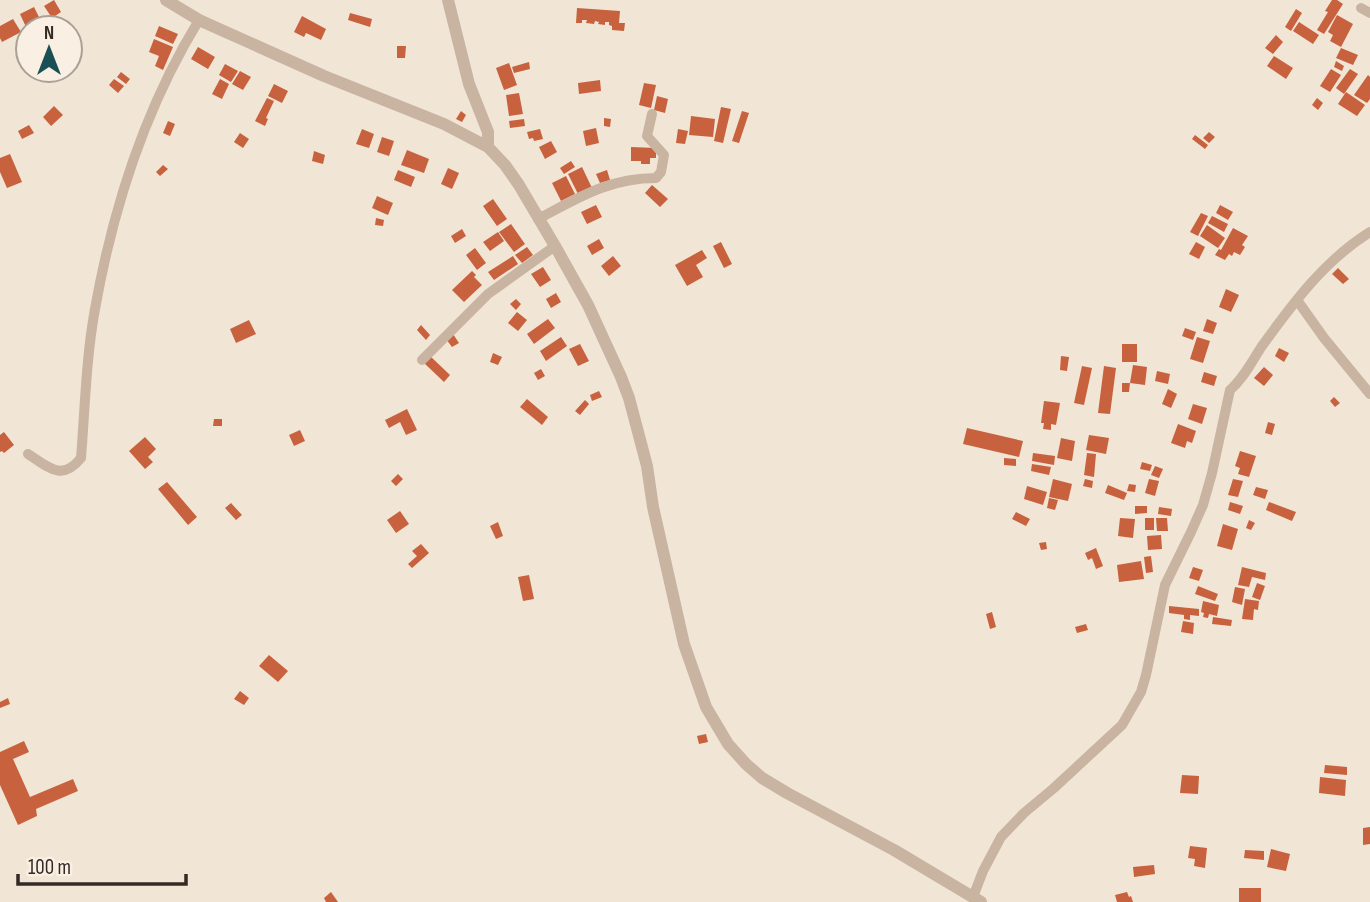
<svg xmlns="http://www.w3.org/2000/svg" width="1370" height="902" viewBox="0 0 1370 902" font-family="'Sofia Sans Condensed',sans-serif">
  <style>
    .building { fill: #c8613d }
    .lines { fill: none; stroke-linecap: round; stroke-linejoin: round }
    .minor { stroke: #c9b4a2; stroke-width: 10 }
    .tertiary { stroke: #c9b4a2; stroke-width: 12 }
  </style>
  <rect width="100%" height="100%" fill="#f1e5d6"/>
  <!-- building -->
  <path class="building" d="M54,0l7,12 -9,6 -8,-12z
    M1332,0h5l6,4 -19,30 -7,-4 11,-18 -3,-1z
    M34,7l6,12 -14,8 -6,-13z
    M577,8l43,3 -1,12h6l-1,8 -12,-1v-4l-3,-1v-3h-4v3l-7,-1 1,-2 -4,-1 -1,3 -8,-1 1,-3h-5v3h-6z
    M1296,9l6,4 -11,18 -6,-4z
    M350,13l22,6 -2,8 -22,-7z
    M1337,15l16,9 -12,23 -11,-6 3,-6 -5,-3z
    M302,16l24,13 -5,11 -15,-7 -2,4 -10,-5z
    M13,19l8,13 -19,10 -2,-4v-12z
    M1299,22l20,13 -6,9 -20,-13z
    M159,26l19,8 -5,10 -18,-8z
    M1276,35l7,7 -10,12 -8,-6z
    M154,39l19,8 -10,23 -8,-4 4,-10 -10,-4z
    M397,46h9l-1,12h-8z
    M198,47l17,10 -7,12 -17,-10z
    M1341,48l17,7 -5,10 -17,-7z
    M1274,56l19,12 -7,11 -19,-13z
    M1336,61l8,5 -2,5 -8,-4z
    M529,62l1,7 -16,4 -2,-6z
    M509,63l8,22 -13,5 -8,-22z
    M225,64l13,7 -7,11 -12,-7z
    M1331,69l10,6 -11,17 -10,-6z
    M1350,69l8,5 -14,20 -8,-6z
    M240,71l11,6 -8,13 -11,-6z
    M121,72l9,7 -4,5 -9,-7z
    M1368,75l2,2v22l-3,4 -13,-8z
    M114,79l10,7 -6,7 -9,-8z
    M220,79l9,5 -7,15 -10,-5z
    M600,80l1,11 -22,3 -1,-11z
    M644,83l12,2 -5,23 -12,-3z
    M274,84l14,7 -6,12 -14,-7z
    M1346,92l19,13 -8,11 -19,-12z
    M519,93l4,21 -14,2 -3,-21z
    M657,96l11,3 -3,14 -11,-3z
    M267,98l7,3 -8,17 2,1 -3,7 -10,-5z
    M1317,98l6,5 -5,7 -6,-5z
    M54,106l9,9 -12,11 -8,-9z
    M721,107l10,2 -8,34 -9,-2z
    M461,111l5,4 -4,7 -6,-3z
    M742,111l7,2 -10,30 -7,-2z
    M691,116l24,3 -2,18 -24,-2z
    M604,118l7,1 -1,8 -6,-1z
    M524,119l1,7 -15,2 -1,-7z
    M168,121l7,3 -5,12 -7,-3z
    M29,125l5,8 -12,6 -4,-8z
    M596,128l3,15 -13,3 -3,-15z
    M362,129l12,5 -5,14 -13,-4z
    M540,129l3,10 -9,2 -1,-3 -4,1 -2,-7z
    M678,129l10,2 -3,13 -9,-1z
    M1209,132l6,5 -6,6 -6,-5z
    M240,133l9,6 -6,9 -9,-6z
    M1195,135l13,10 -3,4 -13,-10z
    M382,137l12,4 -5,15 -12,-4z
    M551,141l6,11 -12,7 -6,-12z
    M631,147l25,1v10h-6v6h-9v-3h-10z
    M407,150l22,9 -5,14 -23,-8z
    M314,151l11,4 -2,9 -11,-3z
    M10,154l12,28 -15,6 -7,-16v-14z
    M571,161l4,6 -11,7 -4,-6z
    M163,165l5,4 -8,7 -4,-4z
    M582,167l10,21 -14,6 -10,-20z
    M448,168l11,5 -7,16 -11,-5z
    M398,170l17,7 -4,10 -17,-7z
    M607,170l3,10 -10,3 -4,-9z
    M566,176l9,18 -14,7 -9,-18z
    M652,185l16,14 -8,8 -15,-14z
    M377,196l16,7 -5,12 -16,-7z
    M493,199l14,20 -10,7 -14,-20z
    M596,205l6,12 -15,7 -6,-12z
    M1220,205l13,7 -5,8 -12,-7z
    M1201,213l7,3 -10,20 -8,-4z
    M1212,216l16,8 -4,8 -16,-9z
    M376,218l8,2 -1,6 -8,-1z
    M511,224l14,20 -11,8 -15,-20z
    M1207,225l18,13 -7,10 -18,-12z
    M1233,228l15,8 -6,9 3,2 -5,8 -6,-3 -2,4 -3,-2 -4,6 -10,-5 4,-6 2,1z
    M462,229l4,7 -11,7 -4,-7z
    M498,232l6,9 -14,10 -7,-9z
    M599,239l5,9 -12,7 -5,-9z
    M721,242l11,22 -8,4 -11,-22z
    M1196,242l9,5 -6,12 -10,-5z
    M527,247l6,8 -11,8 -7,-8z
    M475,248l11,15 -9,7 -11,-15z
    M702,250l5,8 -11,7 7,12 -16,9 -12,-21z
    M513,256l5,8 -24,16 -6,-8z
    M613,256l8,10 -12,10 -8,-10z
    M543,267l8,13 -11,7 -9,-13z
    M1338,268l11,11 -6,5 -11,-10z
    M472,271l4,4 -2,2 8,8 -18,17 -12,-12z
    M1226,289l13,6 -8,17 -12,-5z
    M556,293l5,9 -10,6 -5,-9z
    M516,299l5,5 -5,6 -6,-6z
    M517,312l10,8 -9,11 -10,-8z
    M548,319l7,9 -21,16 -7,-10z
    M1207,319l10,4 -4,11 -10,-3z
    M249,320l7,14 -20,9 -6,-14z
    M421,325l9,10 -4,5 -9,-10z
    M1185,328l11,4 -3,8 -11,-4z
    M453,334l6,9 -7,4 -6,-8z
    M561,337l6,9 -21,15 -6,-10z
    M1197,337l13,4 -7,22 -13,-4z
    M580,344l9,17 -11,5 -9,-17z
    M1122,344h15v18h-15z
    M1279,348l10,5 -5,9 -9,-6z
    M493,353l9,4 -4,8 -8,-3z
    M429,355l21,20 -6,7 -21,-20z
    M1061,356l8,1 -2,14 -7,-1z
    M1133,365l14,2 -2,18 -15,-2z
    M1082,366l10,2 -8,37 -10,-2z
    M1104,366l12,2 -6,46 -12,-1z
    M1264,367l9,8 -9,11 -10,-8z
    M541,369l4,7 -7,4 -4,-7z
    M1157,371l13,3 -2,10 -13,-3z
    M1204,372l13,4 -3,10 -13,-4z
    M1122,383h8l-1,9h-7z
    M1168,389l9,5 -6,14 -9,-4z
    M599,391l3,6 -10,4 -2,-6z
    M1334,397l6,6 -5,4 -5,-6z
    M527,399l21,18 -6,8 -22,-18z
    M585,400l4,4 -9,11 -5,-4z
    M1044,401l16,2 -4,22 -5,-1v6l-8,-1 1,-6h-3z
    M1193,404l14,4 -5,16 -14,-5z
    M407,409l10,21 -11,5 -6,-13 -11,6 -4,-8z
    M214,419h8v7h-9z
    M1268,422l7,2 -3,11 -7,-2z
    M1178,424l18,7 -4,12 -5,-2 -2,7 -14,-5z
    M967,428l56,13 -4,16 -56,-13z
    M300,430l5,11 -11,5 -5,-11z
    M4,432l10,13 -10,8 -2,-2 -2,1v-17z
    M1089,435l20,3 -3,16 -20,-4z
    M145,437l11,12 -8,8 5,5 -8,7 -16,-18z
    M1061,438l14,3 -3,20 -15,-3z
    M1240,451l16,5 -7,21 -11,-3 2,-6 -5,-2z
    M1033,453l22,3 -1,9 -22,-4z
    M1087,453l9,1 -2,23 -10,-2z
    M1004,458l12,1v7l-12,-1z
    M1142,462l10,3 -2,6 -10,-2z
    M1032,464l19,3 -2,8 -18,-4z
    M1155,466l8,3 -4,9 -8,-3z
    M398,474l5,5 -7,7 -5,-5z
    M1053,479l19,5 -4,17 -19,-4z
    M1085,479l8,2 -1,7 -9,-2z
    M1149,479l10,2 -4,15 -10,-3z
    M1233,479l10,2 -5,16 -10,-2z
    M167,482l30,35 -9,8 -30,-36z
    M1129,484l7,1 -1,7 -8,-1z
    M1108,485l19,8 -3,7 -19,-7z
    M1027,486l20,6 -4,13 -19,-6z
    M1256,487l12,3 -3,9 -12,-4z
    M1049,498l9,2 -3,10 -8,-2z
    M1230,502l13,4 -3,8 -12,-4z
    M1269,502l27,10 -4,9 -26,-11z
    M231,503l11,12 -6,5 -11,-12z
    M1135,506h12v7l-12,1z
    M1159,507l13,2 -1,7 -13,-2z
    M400,511l9,13 -13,9 -9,-13z
    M1016,512l14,7 -4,7 -14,-7z
    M1120,518l15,1 -2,19 -15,-2z
    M1145,518h9v12h-9z
    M1156,518h11l1,13h-11z
    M1249,520l6,3 -4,7 -5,-2z
    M498,522l5,14 -7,3 -6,-13z
    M1223,524l15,5 -6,21 -15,-4z
    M1161,535l1,14 -14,1 -1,-14z
    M1046,542l1,7 -6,1 -2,-7z
    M421,544l8,9 -17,15 -4,-4 9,-8 -5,-5z
    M1096,548l7,18 -7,3 -4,-11 -4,2 -3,-7z
    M1151,556l2,16 -7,1 -2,-16z
    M1141,561l3,18 -25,3 -2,-17z
    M1193,567l10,3 -4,11 -10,-3z
    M1242,567l24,6 -1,7 -13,-3 -3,10 -11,-2z
    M529,575l5,24 -11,2 -5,-24z
    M1257,583l8,3 -5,14 -8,-3z
    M1198,586l20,8 -3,7 -20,-7z
    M1235,587l10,2 -3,16 -10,-3z
    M1245,599l14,2 -1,9 -4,-1 -1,11 -11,-1z
    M1203,601l16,4 -2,11 -8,-2 -1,4 -5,-1 1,-4 -3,-1z
    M1169,606l30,3v7l-9,-1v5l-6,-1v-4l-15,-2z
    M992,612l4,15 -6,2 -4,-15z
    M1213,617l19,3 -1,6 -19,-2z
    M1183,621l11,2 -1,11 -12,-2z
    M1086,624l2,6 -11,3 -2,-6z
    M269,655l19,16 -10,11 -19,-16z
    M240,691l9,7 -5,7 -10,-6z
    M8,698l2,6 -10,4v-6z
    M706,734l2,8 -9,2 -2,-8z
    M24,741l5,11 -16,7 17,38 43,-18 5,12 -42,18 1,7 -19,9 -18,-40v-33z
    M1325,765l22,2v8l-23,-2z
    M1182,775l17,1 -1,18 -18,-1z
    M1320,777l26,3 -1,16 -26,-3z
    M1370,827v17l-7,1v-17z
    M1190,846l17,2 -2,20 -11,-2 1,-7 -7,-1z
    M1271,849l19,5 -4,17 -19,-4z
    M1245,850l19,1v9l-20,-2z
    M1154,865l1,9 -21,3 -1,-10z
    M1239,888h22v14h-22z
    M331,892l7,10h-12l-2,-4z
    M1127,892l2,5 2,-1 2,6h-16l-2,-7z"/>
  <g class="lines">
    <!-- minor -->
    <path class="minor" d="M1361,8l9,5
      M538,219c40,-21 71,-41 118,-41l5,-6 3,-17 -17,-19 5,-22
      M1297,300l27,38 46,56
      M422,360l66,-66 67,-48
      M28,454c20,13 34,28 53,4 4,-50 5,-100 14,-149 18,-101 50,-201 104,-289
      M973,897l10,-26 18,-34 23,-24 30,-25 68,-63 19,-33 5,-17 19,-90 26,-53 12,-27 9,-32 18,-83c14,-12 22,-29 32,-44 31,-43 63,-86 108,-114"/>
    <!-- tertiary -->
    <path class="tertiary" d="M166,0l33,20 125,56 120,48 44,23 17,18 14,20 36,61 33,59 33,72 8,21 18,68 6,41 31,137 22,63 22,37 18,20 16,14 25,15 107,57 87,52
      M448,0l21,84 19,48v15"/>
  </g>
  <!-- north arrow -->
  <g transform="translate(49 49)"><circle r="33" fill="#f9efe2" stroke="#aaa096" stroke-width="2"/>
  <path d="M0-5L12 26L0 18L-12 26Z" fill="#1a5055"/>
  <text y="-10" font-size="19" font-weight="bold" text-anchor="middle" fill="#332925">N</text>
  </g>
  <!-- scale -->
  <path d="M18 874v10h168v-10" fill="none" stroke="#332925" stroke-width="3.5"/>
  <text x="28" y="874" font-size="21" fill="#332925" stroke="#f9efe2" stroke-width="5" paint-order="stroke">100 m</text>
</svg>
